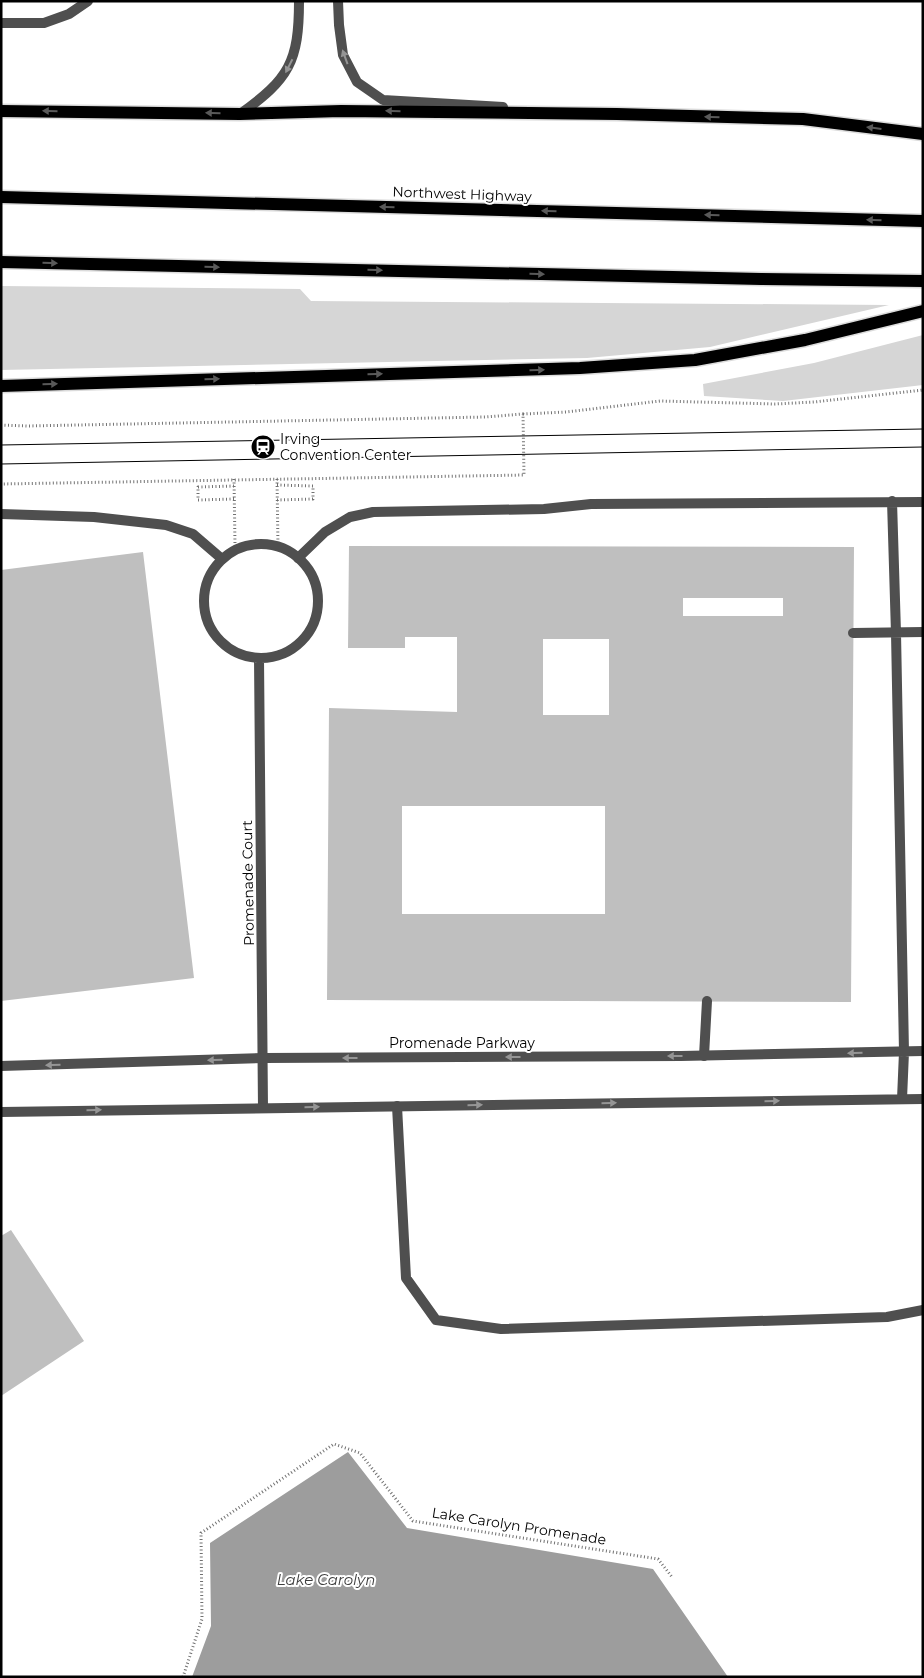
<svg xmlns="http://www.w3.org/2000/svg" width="924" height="1678" viewBox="0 0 924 1678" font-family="Montserrat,sans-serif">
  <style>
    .green { fill: #d6d6d6 }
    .water { fill: #9d9d9d }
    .building { fill: #bfbfbf; fill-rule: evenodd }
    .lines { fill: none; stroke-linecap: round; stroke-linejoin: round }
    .primary-casing { stroke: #dbdbdb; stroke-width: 15 }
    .path { stroke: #717171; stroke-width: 3; stroke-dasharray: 1 2.5; stroke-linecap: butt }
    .service { stroke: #4f4f4f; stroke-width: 10 }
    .minor { stroke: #4f4f4f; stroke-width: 10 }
    .tertiary { stroke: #4f4f4f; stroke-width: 10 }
    .primary { stroke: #000; stroke-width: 12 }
    .tram { stroke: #000; stroke-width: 1 }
    .oneway { fill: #959595 }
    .oneway2 { fill: #595959 }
    .labels { text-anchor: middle; stroke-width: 4; stroke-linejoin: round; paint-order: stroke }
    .street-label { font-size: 14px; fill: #000; stroke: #fff }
    .poi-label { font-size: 14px; fill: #000; stroke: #fff; text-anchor: start }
    .water-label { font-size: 15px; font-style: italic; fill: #3e3e3e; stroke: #fff }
  </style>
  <rect width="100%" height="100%" fill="#fff"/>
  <!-- green -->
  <path class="green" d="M1,286l299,3 11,12 578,4 -179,42 -123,11 -586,12z
    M923,335v50l-140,16 -79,-5 -1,-12 111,-21z"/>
  <!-- water -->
  <path class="water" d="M348,1452l59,76 246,41 75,108h-536l19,-51 -1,-83z"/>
  <!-- building -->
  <path class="building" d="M349,546l505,1 -3,455 -524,-2 2,-292 128,4v-75h-52v11h-57zM683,598h100v18h-100zM543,639h66v76h-66zM402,806h203v108h-203z
    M143,552l51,426 -193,23v-431z
    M11,1230l73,111 -83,55v-160z"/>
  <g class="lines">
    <defs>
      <path id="primary" d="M1,111l239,3 101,-3 276,3 186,5 120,15
        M1,197l922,24
        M1,262l760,17 162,2
        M1,386l579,-18 115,-8 110,-20 118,-29"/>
    </defs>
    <!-- primary casing -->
    <use href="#primary" class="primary-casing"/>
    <!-- path -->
    <path class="path" d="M523,414l43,-2 94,-11 115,3 39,-2 109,-12
      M1,425l26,1 458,-9 38,-3 1,61 -523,9
      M234,479l1,66
      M277,479l1,68
      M277,485l36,1v13l-36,1
      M234,499l-36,1v-13l36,-1
      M183,1677l19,-58 -1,-86 133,-89 26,9 53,68 245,38 14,18"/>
    <!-- service -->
    <path class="service" d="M338,1l1,24 4,30 14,27 26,18 120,7
      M1,23h43l25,-9 19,-13
      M240,114c49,-35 59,-52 59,-113
      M892,501l4,132 8,419
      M1,514l93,3 72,8 27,9 29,25
      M298,558l27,-26 25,-15 23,-5 171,-3 47,-5 332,-2
      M853,633l70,-1
      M704,1056l3,-55
      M397,1106l9,172 30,42 65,9 386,-12 36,-7"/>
    <!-- minor -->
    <path class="minor" d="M204 601a57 57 0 1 1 114 0a57 57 0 1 1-114 0Z
      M259,658l4,450"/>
    <!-- tertiary -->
    <path class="tertiary" d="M1,1066l263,-8 417,-2 242,-5
      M902,1099l2,-47
      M1,1112l922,-13"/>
    <!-- primary -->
    <use href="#primary" class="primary"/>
    <!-- tram -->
    <path class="tram" d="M1,445l922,-16
      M1,464l922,-17"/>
  </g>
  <!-- one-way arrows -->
  <defs><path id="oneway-solid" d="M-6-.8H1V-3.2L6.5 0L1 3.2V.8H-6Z" transform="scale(1.25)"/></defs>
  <g class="oneway">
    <use href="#oneway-solid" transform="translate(345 57) rotate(-110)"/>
    <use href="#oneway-solid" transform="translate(289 66) rotate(117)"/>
    <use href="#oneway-solid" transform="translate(855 1053) rotate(179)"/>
    <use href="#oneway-solid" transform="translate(675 1056) rotate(180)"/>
    <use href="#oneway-solid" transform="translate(513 1057) rotate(180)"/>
    <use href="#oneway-solid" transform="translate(350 1058) rotate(180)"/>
    <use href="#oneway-solid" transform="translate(215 1060) rotate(178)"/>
    <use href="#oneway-solid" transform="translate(53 1065) rotate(178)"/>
    <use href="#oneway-solid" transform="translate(772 1101) rotate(-1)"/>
    <use href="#oneway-solid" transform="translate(609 1103) rotate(-1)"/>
    <use href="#oneway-solid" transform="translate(475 1105) rotate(-1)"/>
    <use href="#oneway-solid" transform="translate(312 1107) rotate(-1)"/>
    <use href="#oneway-solid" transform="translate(94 1110) rotate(-1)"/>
  </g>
  <g class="oneway2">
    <use href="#oneway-solid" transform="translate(50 111) rotate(-179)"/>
    <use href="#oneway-solid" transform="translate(393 111) rotate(-179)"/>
    <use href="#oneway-solid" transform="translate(213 113) rotate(-179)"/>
    <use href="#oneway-solid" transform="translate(712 117) rotate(-178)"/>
    <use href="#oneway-solid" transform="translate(874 128) rotate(-173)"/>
    <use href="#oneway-solid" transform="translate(387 207) rotate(-178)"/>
    <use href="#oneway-solid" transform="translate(549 211) rotate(-178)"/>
    <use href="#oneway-solid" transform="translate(712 215) rotate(-178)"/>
    <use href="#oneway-solid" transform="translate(874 220) rotate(-178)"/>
    <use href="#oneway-solid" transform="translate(50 263) rotate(1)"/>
    <use href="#oneway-solid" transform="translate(212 267) rotate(1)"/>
    <use href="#oneway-solid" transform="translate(375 270) rotate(1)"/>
    <use href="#oneway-solid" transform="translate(537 274) rotate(1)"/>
    <use href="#oneway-solid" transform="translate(537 370) rotate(-2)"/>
    <use href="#oneway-solid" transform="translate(375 374) rotate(-2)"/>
    <use href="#oneway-solid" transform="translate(212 379) rotate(-2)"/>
    <use href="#oneway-solid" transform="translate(50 384) rotate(-2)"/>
  </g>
  <!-- icons -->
  <defs>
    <symbol id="station-disc" viewBox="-11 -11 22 22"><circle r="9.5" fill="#000" stroke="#fff"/><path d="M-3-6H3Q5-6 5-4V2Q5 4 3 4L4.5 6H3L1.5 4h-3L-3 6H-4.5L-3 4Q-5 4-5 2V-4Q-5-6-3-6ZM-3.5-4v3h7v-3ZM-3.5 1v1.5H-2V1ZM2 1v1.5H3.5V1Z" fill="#fff"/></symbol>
  </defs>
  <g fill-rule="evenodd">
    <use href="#station-disc" x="249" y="433" width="28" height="28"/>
  </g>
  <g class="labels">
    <!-- street labels -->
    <g class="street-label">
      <text transform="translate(462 194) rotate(2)" y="5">Northwest Highway</text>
      <text transform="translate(248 883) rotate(-91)" y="5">Promenade Court</text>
      <text x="462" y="1048">Promenade Parkway</text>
      <text transform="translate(519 1526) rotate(9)" y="5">Lake Carolyn Promenade</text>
    </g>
    <!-- poi labels -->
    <g class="poi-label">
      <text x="280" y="444">Irving<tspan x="280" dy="16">Convention Center</tspan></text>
    </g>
    <!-- water labels -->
    <g class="water-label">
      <text x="326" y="1585">Lake Carolyn</text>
    </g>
  </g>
  <!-- border -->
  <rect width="924" height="1678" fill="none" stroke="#000000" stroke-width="5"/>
</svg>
